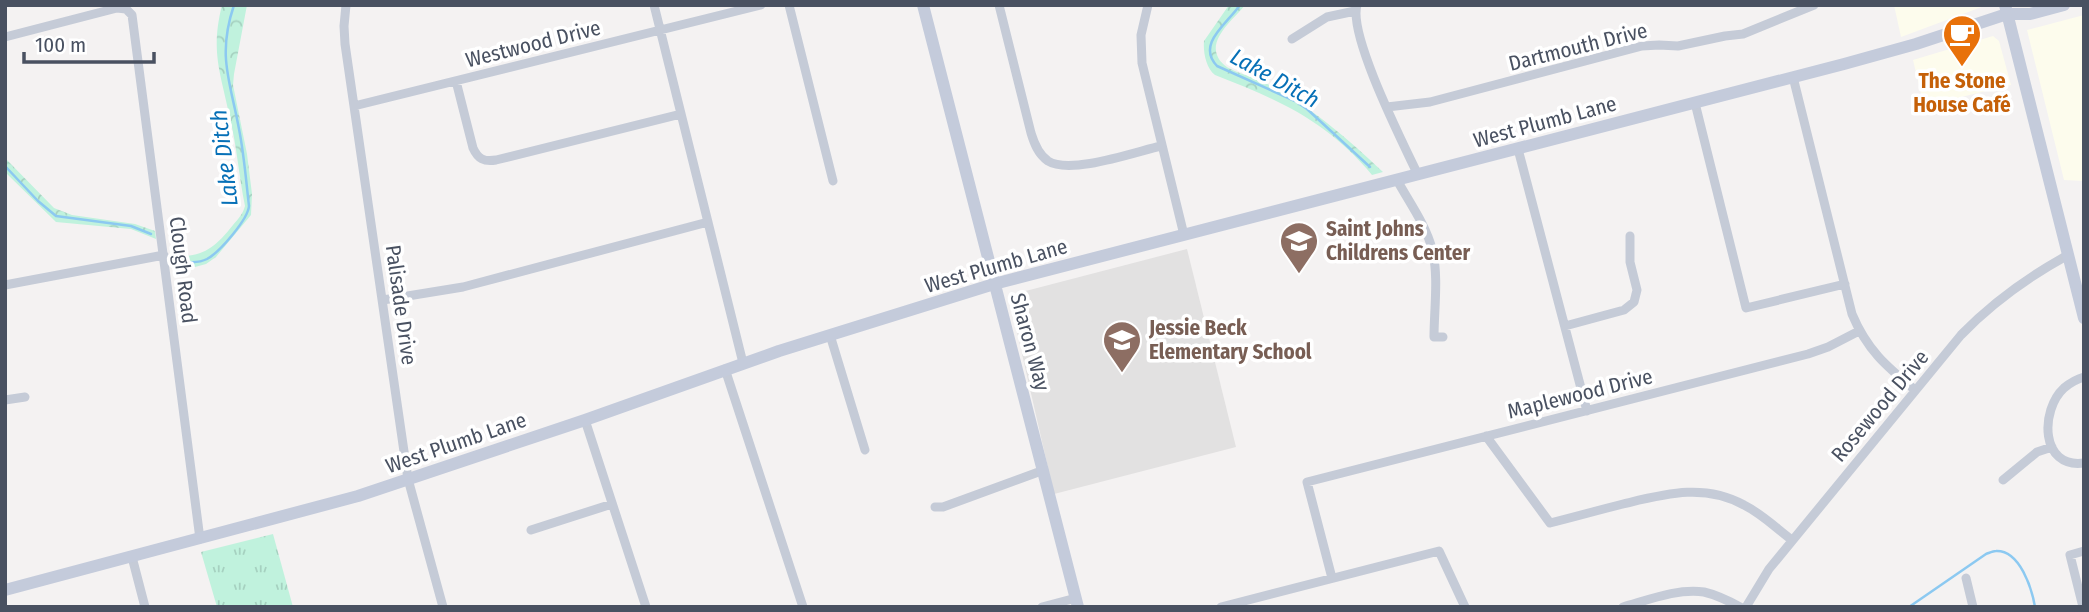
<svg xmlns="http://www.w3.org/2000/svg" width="2089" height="612" viewBox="0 0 2089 612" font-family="'Fira Sans Condensed',sans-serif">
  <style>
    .commercial { fill: #fdfced }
    .education { fill: #e2e1e1 }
    .grass { fill: url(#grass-tufts) }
    .forest { fill: url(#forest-crowns) }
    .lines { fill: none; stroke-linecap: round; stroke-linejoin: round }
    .stream { stroke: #8cc9f1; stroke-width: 2.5 }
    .street { stroke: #c5cbd7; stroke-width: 9 }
    .secondary { stroke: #c4cbdb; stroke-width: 12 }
    .labels { text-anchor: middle; stroke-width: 7; stroke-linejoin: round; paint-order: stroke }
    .street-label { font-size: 21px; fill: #495161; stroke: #fff }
    .food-label { font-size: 21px; font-weight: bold; fill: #c56008; stroke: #fff }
    .education-label { font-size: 21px; font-weight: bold; fill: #785e54; stroke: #fff; text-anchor: start }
    .water-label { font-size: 23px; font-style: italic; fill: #0670b7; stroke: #fff }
  </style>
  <defs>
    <pattern id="grass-tufts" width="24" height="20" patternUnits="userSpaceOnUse" patternTransform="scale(1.75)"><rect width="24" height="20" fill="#c0f2dd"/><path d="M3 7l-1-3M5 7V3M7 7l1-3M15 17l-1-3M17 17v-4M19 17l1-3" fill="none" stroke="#a6d1c0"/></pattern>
    <pattern id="forest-crowns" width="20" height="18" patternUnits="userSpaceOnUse" patternTransform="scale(1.75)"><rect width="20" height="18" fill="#c0f2dd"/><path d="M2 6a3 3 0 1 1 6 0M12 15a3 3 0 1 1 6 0" fill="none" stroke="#a6d1c0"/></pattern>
  </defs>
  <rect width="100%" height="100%" fill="#f4f2f2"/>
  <!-- commercial -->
  <path class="commercial" d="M1894,5h93l-86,32z
    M2084,15v166l-20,-1 -37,-150z
    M1993,36l6,5 12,44 -87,21 -11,-46z"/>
  <!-- education -->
  <path class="education" d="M1187,249l49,198 -182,47 -45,-197 5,-3z"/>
  <!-- grass -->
  <path class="grass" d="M273,534l20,73h-76l-16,-55z"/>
  <!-- forest -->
  <path class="forest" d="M222,5h25l-13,69 -1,11 14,69 5,40 -1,21 -35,42 -10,7 -11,3h-23l-2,-11c32,2 44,-7 63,-31 5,-6 10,-11 12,-19 -6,-29 -8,-59 -15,-87 -9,-46 -20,-66 -8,-114z
    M1229,5h16c-10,13 -35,32 -28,50 6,17 31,19 45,26 48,25 83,55 121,91l-11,3c-45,-54 -93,-75 -157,-100 -9,-7 -12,-23 -11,-34z
    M5,158l49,50 18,7 63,9 20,7 1,8 -25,-10 -75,-7 -51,-50z"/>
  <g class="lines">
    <!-- stream -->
    <path class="stream" d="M1240,5c-13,19 -44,39 -23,61l78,35 12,8 63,58
      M5,166l33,35 18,15 75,10 20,8
      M173,261c11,1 24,3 34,-2 13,-7 41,-40 42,-53 -3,-26 -5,-52 -10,-77 -9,-49 -22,-73 -5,-124
      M1909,607l77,-53c3,-1 7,-3 10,-3 24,-1 36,38 39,56"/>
    <!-- street -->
    <path class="street" d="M346,5l-2,21 1,18 63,435 35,128
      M654,5l89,358
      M789,5l44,176
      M999,5l32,128c3,10 7,21 17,28 22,14 87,-9 113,-15
      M1148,5l-7,30 1,28 42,172
      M1357,5c-9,30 46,138 61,170
      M5,37l112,-29 9,1 6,6 68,524
      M1292,39l35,-22 28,-6
      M1793,77l59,237c15,36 34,52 63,76
      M456,81l17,67c5,11 11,14 23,12l185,-46
      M1695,103l51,205 99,-24
      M354,106l407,-101
      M1387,107l43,-5 212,-56 17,-1 19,1 47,-10 18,-2 71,-29
      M1518,149l69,262
      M1397,180c12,22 29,45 35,69 7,26 2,61 2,88h9
      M5,285l159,-30
      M383,300l80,-13 245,-65
      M1565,326l59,-16 10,-8 3,-12 -7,-28v-26
      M830,335l35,115
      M725,369l78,238
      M2084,377c-7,2 -14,6 -20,11 -24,22 -24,81 20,75
      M5,400l20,-3
      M585,420l61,187
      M1486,436l64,87c24,-6 49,-13 73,-19 42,-10 81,-21 121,1 18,9 32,23 48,35
      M2003,480l34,-28 15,-5
      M935,507h8l101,-37
      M531,530l81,-26
      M132,557l13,50
      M1332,578l-25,-96 501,-128 20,-7 31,-16
      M1966,578l7,29
      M1042,607l34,-9
      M1221,607l218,-56 26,56
      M1623,607c25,-7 55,-19 81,-15 13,3 25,9 36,15
      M1746,607l23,-38 192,-234c32,-33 67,-58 107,-80
      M2083,607l-13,-52 14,-4"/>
    <!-- secondary -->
    <path class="secondary" d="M923,5l155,602
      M2005,5l79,313
      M5,590l353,-94 227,-76 194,-69 215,-67 850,-220 72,-20 91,-30h23l34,-9"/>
  </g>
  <!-- icons -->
  <defs>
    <symbol id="cafe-pin" viewBox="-11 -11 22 30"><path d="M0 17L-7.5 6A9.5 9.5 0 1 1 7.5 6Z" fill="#e8710a" stroke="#fff"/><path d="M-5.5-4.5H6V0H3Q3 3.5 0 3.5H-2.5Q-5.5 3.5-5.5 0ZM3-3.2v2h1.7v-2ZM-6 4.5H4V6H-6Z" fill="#fff"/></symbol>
    <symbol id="school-pin" viewBox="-11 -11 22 30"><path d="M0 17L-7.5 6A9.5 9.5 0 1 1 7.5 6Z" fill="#8d6e63" stroke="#fff"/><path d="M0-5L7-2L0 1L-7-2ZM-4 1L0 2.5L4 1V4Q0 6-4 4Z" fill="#fff"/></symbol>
  </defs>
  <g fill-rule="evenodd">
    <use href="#cafe-pin" x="1940" y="12" width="44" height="60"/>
    <use href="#school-pin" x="1277" y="219" width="44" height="60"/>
    <use href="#school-pin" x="1100" y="318" width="44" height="60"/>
  </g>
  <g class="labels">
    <!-- street labels -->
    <g class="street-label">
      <text transform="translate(533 44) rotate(-14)" y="7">Westwood Drive</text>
      <text transform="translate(1578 47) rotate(-14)" y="7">Dartmouth Drive</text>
      <text transform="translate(1545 122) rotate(-15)" y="7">West Plumb Lane</text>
      <text transform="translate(996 266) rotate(-16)" y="7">West Plumb Lane</text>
      <text transform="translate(183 270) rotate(83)" y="7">Clough Road</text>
      <text transform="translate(401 305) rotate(82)" y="7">Palisade Drive</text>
      <text transform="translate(1030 342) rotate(75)" y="7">Sharon Way</text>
      <text transform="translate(1580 394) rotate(-14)" y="7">Maplewood Drive</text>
      <text transform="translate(1880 406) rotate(-50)" y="7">Rosewood Drive</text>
      <text transform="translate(456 443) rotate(-19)" y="7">West Plumb Lane</text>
    </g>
    <!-- food labels -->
    <g class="food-label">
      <text x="1962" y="88">The Stone<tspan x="1962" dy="24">House Café</tspan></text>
    </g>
    <!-- education labels -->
    <g class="education-label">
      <text x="1326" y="236">Saint Johns<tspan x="1326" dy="24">Childrens Center</tspan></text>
      <text x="1149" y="335">Jessie Beck<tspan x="1149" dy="24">Elementary School</tspan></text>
    </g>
    <!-- water labels -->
    <g class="water-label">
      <text transform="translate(1275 78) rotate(29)" y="8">Lake Ditch</text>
      <text transform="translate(224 158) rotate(-97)" y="8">Lake Ditch</text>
    </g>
  </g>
  <!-- border -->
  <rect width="2089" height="612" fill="none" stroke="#495161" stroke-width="14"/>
  <!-- scale -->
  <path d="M24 52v10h130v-10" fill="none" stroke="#495161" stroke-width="3.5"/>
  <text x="35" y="52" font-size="21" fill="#495161" stroke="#ffffff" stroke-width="5" paint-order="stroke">100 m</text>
</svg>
